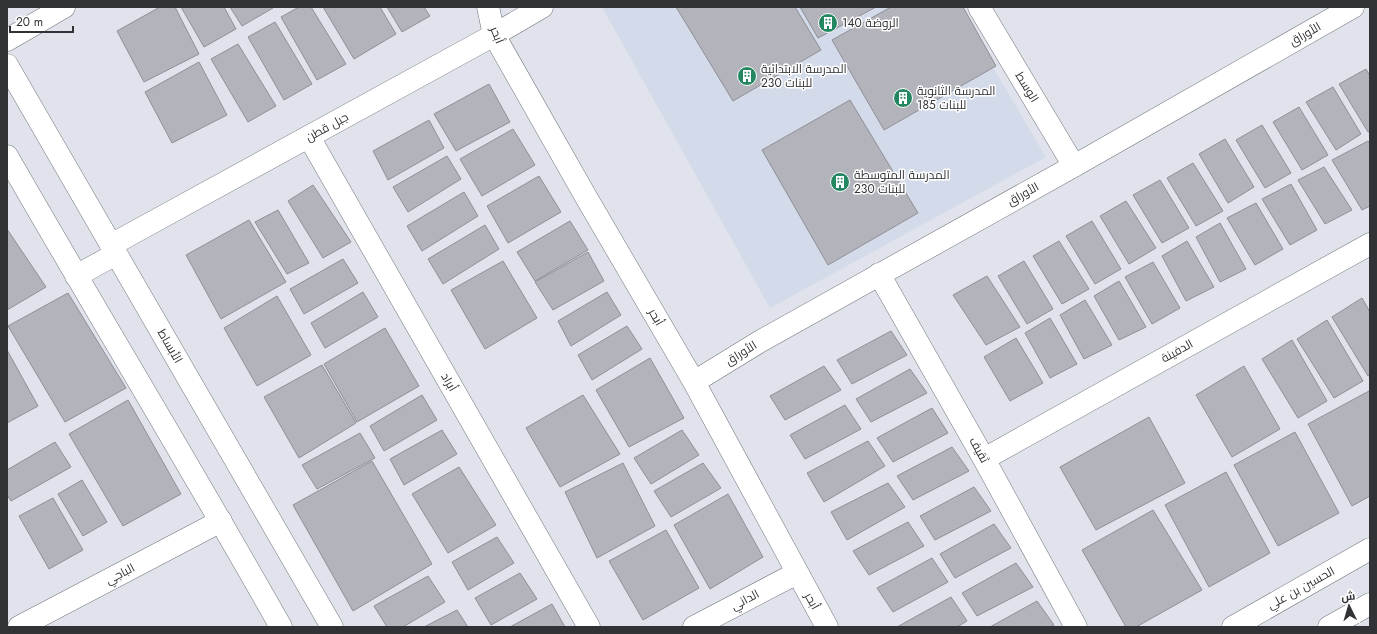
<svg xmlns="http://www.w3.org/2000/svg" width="1377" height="634" viewBox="0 0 1377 634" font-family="Jost,Cairo,sans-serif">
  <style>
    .built { fill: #d3dae9 }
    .building { fill: #b2b3bb; stroke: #8f8f97 }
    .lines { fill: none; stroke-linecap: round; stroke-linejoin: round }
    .minor-casing { stroke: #73767d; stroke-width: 23 }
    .tertiary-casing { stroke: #73767d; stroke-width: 23 }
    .minor { stroke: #fff; stroke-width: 22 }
    .tertiary { stroke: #fff; stroke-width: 22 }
    .labels { text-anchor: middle; stroke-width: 3; stroke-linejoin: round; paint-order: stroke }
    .poi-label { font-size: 12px; fill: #313235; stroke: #fff; text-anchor: start }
    .street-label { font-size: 12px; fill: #313235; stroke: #fff }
  </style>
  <rect width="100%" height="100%" fill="#e0e3eb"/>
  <!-- built -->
  <path class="built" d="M602,7h355l89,150 -276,151z"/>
  <!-- building -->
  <path class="building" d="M160,7h15l24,47 -55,28 -27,-51z
    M181,7h43l12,22 -32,18z
    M230,7h43v1l-31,18z
    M299,7h12l35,57 -29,16 -36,-63z
    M323,7h57l16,27 -42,25z
    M387,7h37l6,9 -28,16z
    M676,7h119l26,43 -88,51z
    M800,7h76l-58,31z
    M891,7h72l33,59 -112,64 -52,-90z
    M275,22l37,62 -28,16 -36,-63z
    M238,44l38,62 -28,16 -37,-63z
    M199,62l28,53 -55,28 -27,-51z
    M1366,69l4,7v55l-2,1 -29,-48z
    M489,84l21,38 -54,29 -22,-37z
    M1333,87l28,47 -25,16 -30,-48z
    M850,100l68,113 -90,52 -66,-115z
    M1299,107l29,48 -26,15 -29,-48z
    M429,120l15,28 -56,32 -15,-29z
    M1262,125l29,48 -26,15 -29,-48z
    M513,129l22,36 -53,31 -22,-37z
    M1225,139l29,48 -26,16 -29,-49z
    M1368,141l2,3v62l-8,4 -30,-50z
    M447,156l14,23 -53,33 -15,-25z
    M1193,163l30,48 -27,15 -29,-48z
    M1324,167l28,43 -27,14 -27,-44z
    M539,176l22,36 -53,31 -21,-37z
    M1160,180l29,48 -27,15 -29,-48z
    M1291,184l26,46 -27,15 -28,-46z
    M313,185l38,57 -28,16 -35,-57z
    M464,192l14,24 -56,35 -15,-25z
    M1126,201l30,47 -27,16 -29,-48z
    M1256,203l27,46 -28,16 -28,-47z
    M278,210l31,53 -22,11 -32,-52z
    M249,220l37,62 -65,37 -35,-64z
    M570,221l18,29 -53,31 -18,-29z
    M1092,221l29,48 -26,15 -29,-48z
    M1220,223l26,46 -26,13 -24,-45z
    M485,225l14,24 -56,35 -15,-25z
    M7,229l39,58 -39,23z
    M1059,241l30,48 -27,15 -29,-48z
    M1187,241l27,46 -28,14 -24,-45z
    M588,252l16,29 -51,29 -18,-28z
    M343,259l15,24 -54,31 -14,-25z
    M503,261l34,57 -52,31 -34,-59z
    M1024,261l29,48 -26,15 -29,-48z
    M1153,262l27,46 -28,16 -27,-47z
    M987,276l33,51 -34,18 -33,-50z
    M1119,281l27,46 -27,13 -25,-44z
    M363,292l15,25 -53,31 -14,-25z
    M607,292l14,23 -50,31 -13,-25z
    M68,293l58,95 -61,34 -57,-96z
    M277,296l34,59 -54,31 -33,-58z
    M1362,298l8,14v63l-2,1 -36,-59z
    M1085,300l27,45 -28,14 -24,-44z
    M1050,318l27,46 -27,14 -25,-45z
    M1327,320l36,61 -29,17 -37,-59z
    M627,326l15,23 -50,31 -14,-25z
    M385,328l34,58 -62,36 -33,-58z
    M891,331l16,24 -55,29 -15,-24z
    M1016,338l27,45 -33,18 -26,-44z
    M1292,340l35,61 -29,17 -36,-59z
    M7,350l31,56 -31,17z
    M650,358l34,60 -55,29 -33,-57z
    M322,365l34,58 -57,35 -35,-61z
    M824,366l17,24 -56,30 -15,-24z
    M1244,366l36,63 -48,28 -36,-62z
    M910,369l17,24 -56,29 -15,-23z
    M1369,391l1,2v103l-18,10 -44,-82z
    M422,395l15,25 -53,31 -14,-25z
    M583,395l37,59 -60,33 -34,-59z
    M128,400l53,94 -58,32 -54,-92z
    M845,405l16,24 -56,30 -15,-24z
    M932,408l16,25 -55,29 -16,-24z
    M1149,417l36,66 -89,47 -36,-63z
    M442,430l15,24 -53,31 -14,-26z
    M682,430l17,25 -48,29 -17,-26z
    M1295,432l44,81 -61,33 -44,-81z
    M360,433l15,25 -58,31 -15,-24z
    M868,441l17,25 -61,36 -17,-29z
    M55,442l16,25 -60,34 -4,-6v-25z
    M952,447l17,24 -56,29 -16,-24z
    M372,461l60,103 -79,47 -60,-106z
    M623,463l32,63 -58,32 -32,-66z
    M703,463l18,25 -50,29 -17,-26z
    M459,467l37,58 -48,28 -36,-59z
    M1226,472l44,81 -61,34 -44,-82z
    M82,480l25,42 -24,14 -25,-42z
    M888,483l17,24 -58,33 -16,-28z
    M974,487l17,24 -56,29 -15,-24z
    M728,494l35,63 -53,32 -36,-64z
    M53,498l30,52 -34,19 -30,-53z
    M1153,510l49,80 -66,37h-10l-44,-77z
    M908,522l16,24 -55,29 -16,-24z
    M994,524l17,24 -56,30 -15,-24z
    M666,530l33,58 -56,32 -34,-59z
    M497,537l17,26 -46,27 -16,-28z
    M932,558l16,24 -55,30 -16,-24z
    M1016,563l17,24 -56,29 -15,-23z
    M520,573l17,26 -46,26 -16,-27z
    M428,576l17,26 -42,25h-16l-13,-21z
    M951,597l16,24 -10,6h-60z
    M1037,601l17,24 -4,2h-60z
    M552,604l13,23h-55z
    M457,610l11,17h-44z"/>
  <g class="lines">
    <defs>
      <path id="minor" d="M488,7l6,28 92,162 108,185 133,245
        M979,7l95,159
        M309,137l280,490
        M111,245l383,-210 48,-28
        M879,274l105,185 92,168
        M694,382l65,-40 315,-176 279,-159
        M984,459l386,-215
        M19,627l202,-106
        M694,627l103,-54"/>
      <path id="tertiary" d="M7,40l57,-33
        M7,65l325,562
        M7,156c90,157 185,313 274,471
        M76,276l40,-22
        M1233,627l137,-78
        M1329,627l41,-23"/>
    </defs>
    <!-- minor casing -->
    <use href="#minor" class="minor-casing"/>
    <!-- tertiary casing -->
    <use href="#tertiary" class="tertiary-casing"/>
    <!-- minor -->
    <use href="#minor" class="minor"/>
    <!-- tertiary -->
    <use href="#tertiary" class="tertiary"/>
  </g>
  <!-- icons -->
  <defs>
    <symbol id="building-disc" viewBox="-11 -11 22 22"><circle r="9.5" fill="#248761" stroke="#fff"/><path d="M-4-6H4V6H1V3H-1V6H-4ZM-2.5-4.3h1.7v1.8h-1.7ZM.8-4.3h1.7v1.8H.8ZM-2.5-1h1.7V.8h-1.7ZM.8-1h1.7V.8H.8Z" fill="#fff"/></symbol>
  </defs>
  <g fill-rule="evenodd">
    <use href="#building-disc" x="817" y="12" width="22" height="22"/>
    <use href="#building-disc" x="736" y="65" width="22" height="22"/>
    <use href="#building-disc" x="892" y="87" width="22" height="22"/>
    <use href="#building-disc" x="829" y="171" width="22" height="22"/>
  </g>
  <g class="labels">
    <!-- poi labels -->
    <g class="poi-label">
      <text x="842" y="27">الروضة 140</text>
      <text x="761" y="73">المدرسة الابتدائية<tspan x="761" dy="14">230 للبنات</tspan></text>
      <text x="917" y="95">المدرسة الثانوية<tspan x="917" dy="14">185 للبنات</tspan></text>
      <text x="854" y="179">المدرسة المتوسطة<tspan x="854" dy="14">230 للبنات</tspan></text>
    </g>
    <!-- street labels -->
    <g class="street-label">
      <text transform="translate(1305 34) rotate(-30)" y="4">الأوراق</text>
      <text transform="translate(497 35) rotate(68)" y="4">أبحر</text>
      <text transform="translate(1027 87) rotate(59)" y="4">الوسط</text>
      <text transform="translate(327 127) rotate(-29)" y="4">جبل قطن</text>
      <text transform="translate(1023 194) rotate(-29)" y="4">الأوراق</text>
      <text transform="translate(656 317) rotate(60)" y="4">أبحر</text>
      <text transform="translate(170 346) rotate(60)" y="4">الأبساط</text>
      <text transform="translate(1177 351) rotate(-29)" y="4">الدفينة</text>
      <text transform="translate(741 353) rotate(-32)" y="4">الأوراق</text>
      <text transform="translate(449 382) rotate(60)" y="4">أبراد</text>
      <text transform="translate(979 450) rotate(61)" y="4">ثقيف</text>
      <text transform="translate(120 574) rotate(-28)" y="4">الباجي</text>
      <text transform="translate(1301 588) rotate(-29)" y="4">الحسين بن علي</text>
      <text transform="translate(745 600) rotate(-28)" y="4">الداني</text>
      <text transform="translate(812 601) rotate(61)" y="4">أبحر</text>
    </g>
  </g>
  <!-- border -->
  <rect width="1377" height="634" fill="none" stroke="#313235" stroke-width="16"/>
  <!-- north arrow -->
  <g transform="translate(1349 606) rotate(355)" stroke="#ffffff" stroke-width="3" paint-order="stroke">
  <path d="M0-3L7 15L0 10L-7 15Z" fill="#313235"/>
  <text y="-6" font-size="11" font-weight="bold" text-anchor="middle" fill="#313235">ش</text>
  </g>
  <!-- scale -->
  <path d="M10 26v6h63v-6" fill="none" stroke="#313235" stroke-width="2"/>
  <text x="16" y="26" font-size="12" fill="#313235" stroke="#ffffff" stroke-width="3" paint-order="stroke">20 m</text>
</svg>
